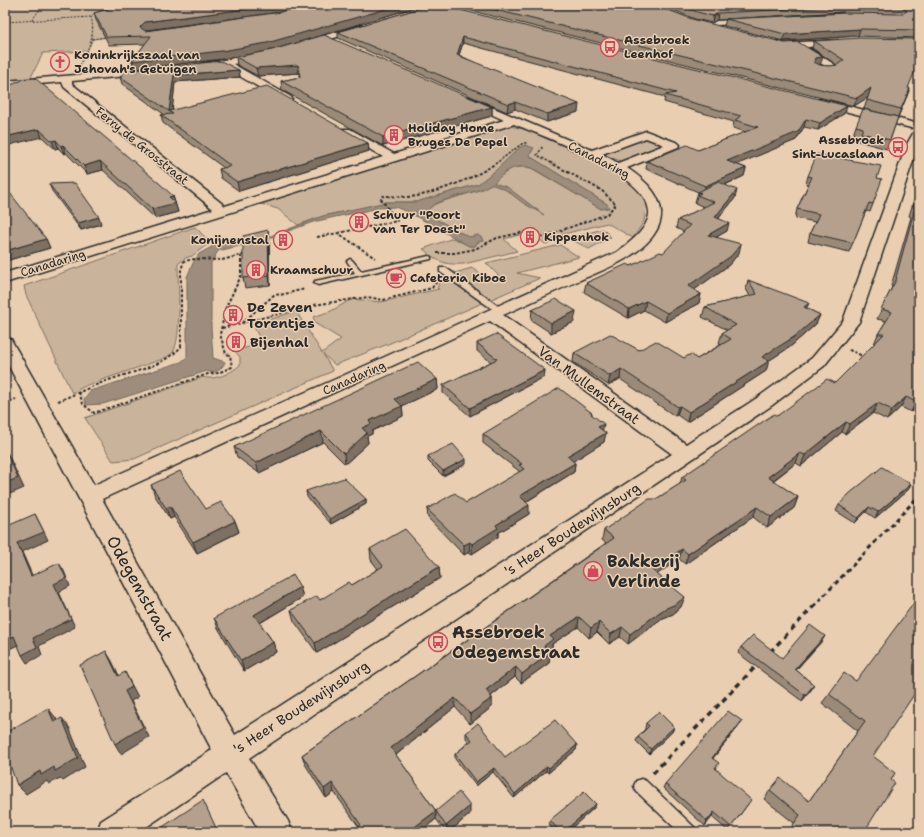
<svg xmlns="http://www.w3.org/2000/svg" width="924" height="837" viewBox="0 0 924 837" font-family="'Shantell Sans',sans-serif">
  <style>
    .green { fill: #cab39b; stroke: #7a6f63 }
    .water { fill: #9e8d7c; stroke: #70665c }
    .lines { fill: none; stroke-linecap: round; stroke-linejoin: round }
    .service-casing { stroke: #2b2b2b; stroke-width: 3 }
    .minor-casing { stroke: #2b2b2b; stroke-width: 3 }
    .path-far4 { stroke: #2b2b2b; stroke-width: 1; stroke-dasharray: 2 1.5; stroke-linecap: butt }
    .path-far3 { stroke: #2b2b2b; stroke-width: 1.5; stroke-dasharray: 2.5 1.5; stroke-linecap: butt }
    .path-far2 { stroke: #2b2b2b; stroke-width: 2; stroke-dasharray: 3 2; stroke-linecap: butt }
    .path-far1 { stroke: #2b2b2b; stroke-width: 3; stroke-dasharray: 4.5 3.5; stroke-linecap: butt }
    .path { stroke: #2b2b2b; stroke-width: 3.5; stroke-dasharray: 5.5 4.5; stroke-linecap: butt }
    .service { fill: #e9ceb1; fill-rule: evenodd }
    .minor { fill: #e9ceb1; fill-rule: evenodd }
    .wall { fill: #9b8a78; stroke: #2b2b2b; fill-rule: evenodd }
    .shaded-wall { fill: #7e7062; stroke: #2b2b2b }
    .building { fill: #b4a08c; stroke: #2b2b2b }
    .labels { text-anchor: middle; stroke-width: 3; stroke-linejoin: round; paint-order: stroke }
    .far-poi-label { font-size: 12px; font-weight: bold; fill: #2b2b2b; stroke: #e9ceb1; text-anchor: start }
    .far-street-label { font-size: 12px; fill: #2b2b2b; stroke: #e9ceb1 }
    .poi-label { font-size: 14px; font-weight: bold; fill: #2b2b2b; stroke: #e9ceb1; text-anchor: start }
    .street-label { font-size: 14px; fill: #2b2b2b; stroke: #e9ceb1 }
    .near-poi-label { font-size: 17px; font-weight: bold; fill: #2b2b2b; stroke: #e9ceb1; text-anchor: start }
    .near-street-label { font-size: 17px; fill: #2b2b2b; stroke: #e9ceb1 }
  </style>
  <rect width="100%" height="100%" fill="#e9ceb1"/>
  <filter id="ink" filterUnits="userSpaceOnUse"><feTurbulence type="fractalNoise" baseFrequency=".025" numOctaves="2"/><feDisplacementMap in="SourceGraphic" scale="8" xChannelSelector="R" yChannelSelector="G"/><feConvolveMatrix kernelMatrix="1 2 1 2 8 2 1 2 1" color-interpolation-filters="sRGB"/></filter>
  <g filter="url(#ink)">
    <!-- green -->
    <path class="green" d="M5,5h167l62,5 1,10 -142,19 -6,12 -44,2 -13,26 -25,2z
      M509,126l17,3 82,37 24,15 15,20 -3,20 -11,17 -26,-15 -55,14 1,5 -8,2 -14,-12 -27,7 13,12 -53,13c-21,1 -25,-2 -41,-15l30,-11 16,8h6l3,-4 5,-1 -5,-6 -8,2 -3,-1 -35,-19 -4,-3v-4l6,-6 49,-15 29,-21 11,-1 8,1 70,41 6,-5 -76,-47 -1,-3 3,-4 -38,21 -17,13 -62,18h-29l-64,14 -25,9 -20,-16 -17,-5z
      M639,139c8,-1 17,0 23,6l-41,16 -18,-6v-2z
      M195,227l13,13 1,3 -17,13 -7,2 -7,6c0,18 4,75 -5,88 -3,4 -9,6 -13,8l-73,25 -15,8 -46,-98 -2,-9z
      M603,229l8,8 -22,12 -20,-11z
      M560,245l19,12 -62,16 23,5 -152,66 -53,21 -12,-11 10,17 -199,88 -21,2 -28,-43 118,-41c12,4 28,-4 37,-12v-8l-5,-6 27,-8 -9,-18 43,-14 26,42 19,-14 -25,-15 -3,-7 18,-6 21,-12 29,3 58,-13 -2,-1 4,-11 31,-9 18,12 10,-3 -14,-14z"/>
    <!-- water -->
    <path class="water" d="M525,145l9,3 -4,6 1,3 76,47 2,4 -8,1 -67,-40c-17,-7 -29,2 -40,14l13,4 37,28 -21,-12 -17,-13 -15,-6c-16,11 -53,13 -63,26v4l4,3 35,19 3,1 8,-2 5,4v2l-5,1 -3,4h-6l-59,-33 -15,-6 -16,1 -44,9 -22,5 -49,18 -46,11 -7,12v64l2,31 12,4c-3,7 -10,13 -18,9l-104,33 -17,1 -2,-6 6,-8 91,-29 6,-5v-80l6,-14 6,-9 18,-10 12,-4 39,-3 55,-21 64,-14h29l62,-18 17,-13 24,-23z"/>
    <g class="lines">
      <defs>
        <path id="service" d="M429,256l2,1v2l-113,26 -4,-2 1,-2 40,-8 -8,-12 3,-2 2,1 9,11z
          M440,268h6l59,43 -4,2h-3l-58,-41z
          M641,779l5,2 48,46 2,5h-17l-43,-41 -2,-5 2,-5z"/>
        <path id="minor" d="M750,19h3v4l-54,3 -4,-2 4,-2z
          M362,25l4,2 -1,2 -62,18 -4,-3 1,-2z
          M838,40l4,3 -1,2 -34,2 33,21c-5,5 -22,6 -27,1l2,-2 10,-1 -29,-18 -13,1 -10,-5 4,-3 7,2z
          M262,53l3,1 2,2 -2,2 -32,6 58,33 1,2 -1,2h-8l-61,-35 -22,4 -5,-3 5,-3z
          M147,69l3,1 2,2 -2,2 -78,7v3l153,122 158,-49 -41,-24 -2,-2 2,-2h8l44,25 110,-34 -40,-18 -1,-2 1,-2 4,-1 124,53 54,-19 32,12 2,2 -2,2 -51,21c44,29 47,61 0,90 -15,9 -33,16 -49,23 -25,11 -50,23 -75,34l183,129 71,-46 55,-40 31,-37 64,-177 8,-14 4,-1v14l-60,179 -35,44 -53,40 -522,352 39,63 4,11h-32l-34,-59 -87,59h-42l4,-11 111,-71 -207,-391v-21l6,1 2,4 81,142 244,-107 279,-126c12,-9 25,-18 31,-33 14,-41 -106,-83 -134,-95l-509,159v-10l208,-64 -149,-122 -2,-5 -57,5v-6zM646,138l18,7 -46,18 -16,-9zM490,321l182,133 -437,281 -133,-236z
          M821,99l94,24 1,2 -5,3 -94,-24 -1,-2 1,-2z"/>
      </defs>
      <!-- service casing -->
      <use href="#service" class="service-casing"/>
      <!-- minor casing -->
      <use href="#minor" class="minor-casing"/>
      <!-- path-far4 -->
      <path class="path-far4" d="M32,20l11,-15
        M5,22l86,-5 5,-3
        M92,39l15,-2
        M80,65c8,-16 16,-30 11,-48"/>
      <!-- path-far3 -->
      <path class="path-far3" d="M541,147l1,1 -5,7 16,9
        M495,164l28,-21h5"/>
      <!-- path-far2 -->
      <path class="path-far2" d="M338,233l59,-12 -16,-22 2,-3c11,0 24,2 34,0 24,-5 60,-19 79,-33
        M317,237l21,-4 37,25
        M437,253h18l20,-4 22,-11 37,-8 9,7 64,-23 9,-10 -15,-14 -50,-27
        M242,323l33,-29 5,1 25,-6
        M222,328l92,-23 54,-8 15,3 49,-12 5,-7
        M849,350l16,7
        M79,392l4,12 11,9 114,-39 10,-1 14,-6 -2,-12 -4,-1 -6,-20 6,-27 15,-31v-20
        M58,401c16,-6 32,-14 48,-20 27,-10 55,-13 75,-34v-77l3,-9 11,-2 27,1 24,-6
        M5,403l11,-4"/>
      <!-- path-far1 -->
      <path class="path-far1" d="M813,607l106,-111"/>
      <!-- path -->
      <path class="path" d="M770,652l44,-46
        M653,773l105,-109"/>
      <!-- service -->
      <use href="#service" class="service"/>
      <!-- minor -->
      <use href="#minor" class="minor"/>
    </g>
    <!-- wall -->
    <path class="wall" d="M108,5h315l-151,45 220,57v9l-109,30 -101,-56 -1,-9 19,-4 -1,-4 -41,3 -21,-11 -1,-8 16,-4 -28,6 -90,10 -2,-8 13,-17 -36,1 -13,-25 -2,-7 7,-2 -1,-4zM281,12l-136,19 2,-1z
      M431,5l414,108 -27,17 -14,-3 -8,13 -60,24 10,4 -2,8 -19,9 10,13 -16,20 8,13 -11,6 23,16 -10,12 -35,25 7,4 -2,9 -34,19 -21,-12 -16,8 -44,-26 2,-9 45,-17 32,-13 21,-21 -8,-4 2,-8 26,-13 -9,-4 3,-11 -52,-23 1,-8 51,-11 48,-18 -13,-4 1,-6 -70,-20 1,-5 -202,-54 -4,12 119,57 -31,10 -32,-13 -8,3 -169,-74v-6z
      M448,5h208l2,1 34,13 128,46 9,1 8,-1 -25,-17 2,-7 94,47 -1,8 -9,21 -34,-8 4,-12 -14,9z
      M664,5h255v33l-61,-2 -75,5 -59,-15 2,-7 118,-7 -127,8 -5,3 -17,-4 -31,-13z
      M239,70l1,7 -65,5 -3,28 196,33 1,8 -130,40 -18,-13 -2,-9 5,-1 -61,-45 -2,-8h4l-43,-31 -2,-7z
      M5,85l168,111 5,16 -23,6 -52,-48 -16,4 -21,-21 -2,1 -6,-6 -3,1 -13,-12z
      M898,117l-11,32 -29,-8 2,-5 -7,-1 3,-9z
      M808,176l69,2 -4,26 -3,8 -4,-1 -17,41 -41,-10 2,-9 5,-11 -20,-4 2,-9 11,-24 -2,-1z
      M49,184l52,40 -20,6 -29,-39z
      M919,184v218l-8,10 -10,-5 -14,13 -14,-7 -28,21 -3,-2 -41,34 -5,-3 -23,18 25,16 -4,11 -27,20 -14,-11 -68,47 -6,-5 -22,15 24,33 -8,7 -12,5 -33,25 -8,-7 -11,7 -12,-12 -8,6 -11,-11 -26,17v5l-4,2 2,2 -1,10 -28,20 -6,-6 -24,19 1,2v9l-22,17 -15,-17 -59,48 40,56 34,3 -21,18h-3l-10,-13 -16,13h-65v-2l4,-3 -25,-35 -8,6 -21,-34 -3,-9 304,-212 -4,-3 2,-10 52,-31 24,-15 2,-7 95,-61 58,-33 39,-39 4,-10 8,-13 -9,-2 15,-32 -1,-1 20,-69 -2,-1z
      M5,190l41,49 4,9 -41,12 -4,-6z
      M269,239l1,46 -25,3 -2,-10z
      M748,280l72,35 -4,9 -26,23 -22,14 -2,10 -79,51 -10,-7 -2,1 -55,-37 -12,6 -35,-23 1,-9 65,-3 45,8 13,1 25,-15 -3,-1 3,-10 5,-3 -25,-13 3,-10 45,-11 -4,-7z
      M532,310l42,12 -23,11 -20,-13z
      M477,343l68,27 -1,7 -74,39 -27,-23v-8l48,-23 -14,-11z
      M437,379l1,10 -36,17 1,10 -31,15v3l-5,2 1,7 -23,21 -22,-22 -64,31 -22,-16 -3,-10z
      M592,413v2l11,16 1,11 -31,19 2,2 -1,9 -48,30 3,12 -31,19v4l-26,17 -3,-2 -5,3 -36,-37 -1,-9 39,-6 53,-30v-2l-36,-28v-9z
      M428,456l38,8 -23,12 -15,-15z
      M911,484l-3,6 -33,28 -9,-6 -11,11 -19,-12 3,-6z
      M151,485l55,24 29,12 4,11 -42,21 -23,-36 -4,2 -15,-23z
      M306,491l60,8v5l-35,20 -24,-27z
      M370,549l69,18 1,11 -123,75 -23,-32 -3,-11 29,-10 32,-15 26,-16 -7,-9z
      M300,587l3,10 -43,26 13,19 3,10 -32,19 -26,-43 -4,-10z
      M822,641l-26,29 18,15 -3,5 -9,11 -64,-48 3,-6 41,11z
      M856,681l63,6 -125,136 -30,-24 6,-9 39,11 49,-70 -36,-28 7,-9z
      M646,723l28,4 -2,5 -23,22 -13,-13 2,-4 7,-8v-1z
      M739,726l-26,32 4,10 -1,1 32,35 -20,27 -16,-14 -7,9 -42,-38 2,-4z
      M466,733l39,24 72,-12 -1,5 -28,23 -2,-2 -32,27 -21,-26 -17,14 -21,-27v-5l14,-12 -3,-4z
      M596,804l-2,4 -27,24h-12l-6,-8 1,-4z"/>
    <!-- shaded-wall -->
    <path class="shaded-wall" d="M278,5h22l-19,7 -134,18 -5,4 -2,-7 5,-5z
      M400,5h23l-154,46 -45,8 -90,10 -2,-8z
      M718,13l-1,7 -5,3 1,-7z
      M860,29l-2,7 -75,5 2,-7z
      M463,37v6l-6,18v-6z
      M823,57l-3,8 -8,5 4,-12z
      M298,65l1,8 -41,3 -2,-8z
      M239,70l1,7 -65,5 -3,31 -3,-2 5,-36z
      M871,88l-2,9 -15,9 3,-8z
      M910,88l-3,8 -9,21 3,-8z
      M515,102v7l-8,3 1,-8z
      M579,104l-1,8 -31,10v-8z
      M847,106l-2,7 -27,17 2,-7z
      M492,107v9l-109,30v-9z
      M806,119l-2,8 -8,13 -70,29 1,-8z
      M39,129l3,8 -37,9v-9z
      M56,140l2,8 -3,1 -3,-8z
      M368,143l1,8 -130,40 -2,-9z
      M63,145l3,8 -2,1 -3,-8z
      M100,161l3,9 -16,4 -3,-8z
      M746,168l-2,8 -40,18 1,-8z
      M737,190l-2,8 -22,27 2,-8z
      M173,196l5,16 -23,6 -3,-9 17,-12z
      M99,217l2,7 -20,6 -3,-7z
      M729,223l-2,8 -21,12 2,-8z
      M268,230l1,9 1,46 -1,-10z
      M46,239l4,9 -41,12 -4,-9z
      M741,244l-2,9 -10,12 -43,31 2,-10z
      M701,294l-2,9 -34,19 2,-9z
      M646,301l-2,9 -16,8 1,-9z
      M809,303l-4,9 -1,-5z
      M576,311l-2,11 -23,11v-10z
      M820,315l-4,9 -26,23 -31,20 3,-10z
      M769,361l-3,10 -79,51 2,-10z
      M621,369l-1,10 -12,6 2,-9z
      M545,370l-1,7 -74,39v-8z
      M437,379l1,10 -36,17 1,10 -31,15v3l-5,2 1,7 -23,21 -1,-10 18,-26 33,-29z
      M906,397l-5,10 -14,13 5,-10z
      M919,398v4l-8,10 5,-10z
      M878,403l-5,10 -28,21 5,-10z
      M680,406l-3,9 -2,1 3,-9z
      M846,422l-4,10 -41,34 4,-11z
      M604,424l-2,9 -4,-6z
      M321,431l2,11 -64,31 -3,-10z
      M606,433l-2,9 -38,24 1,-10z
      M5,448l19,40 -19,8z
      M800,453l-4,10 -32,24 4,-10z
      M466,459v5l-23,12v-5z
      M575,463l-1,9 -55,34 1,-10z
      M911,484l-3,6 -33,28 3,-6z
      M798,497l-4,11 -27,20 4,-11z
      M366,499v5l-35,20 -1,-5z
      M529,505v9l-31,19v4l-26,17v-10l24,-19z
      M170,506l4,11 -4,2 -4,-11z
      M757,507l-4,10 -68,47 3,-10z
      M869,507l-3,5 -11,11 3,-5z
      M35,514l13,26 -26,12 14,32 -5,-8 -14,-33z
      M235,521l4,11 -42,21 -4,-11z
      M470,542l-1,10 -5,3v-10z
      M682,549l-3,10 -30,21 3,-10z
      M59,563l5,8 6,15 -11,6 16,35 -36,19 3,9 -15,8 -5,-8 11,-17 21,-54z
      M439,567l1,11 -123,75 -2,-10z
      M300,587l3,10 -45,27 -4,-9z
      M685,597l-4,10 -8,7 -12,5 -33,25 2,-10 34,-25z
      M579,617l-1,10 -26,17v5l-9,7 1,-10 6,-10z
      M599,622l-2,10 -8,6 2,-10z
      M622,627l-2,10 -11,7 2,-10z
      M14,636l6,8 -13,6 -2,-2v-8z
      M825,636l-3,5 -30,33 3,-5z
      M273,642l3,10 -32,19 -3,-10z
      M106,651l6,10 12,25 -6,-10z
      M550,653l-1,10 -28,20 1,-9z
      M516,667l-1,10 -29,23v-10z
      M125,672l13,25 -7,4 18,36 -28,17 -6,-10 10,-53z
      M814,685l-3,5 -9,11 3,-6z
      M455,698v9l-63,51 -1,-10z
      M492,698v9l-22,17v-10z
      M48,708l8,10 5,14 -7,-10z
      M62,718l7,9 16,40 -22,14 -3,-3 -11,6 -2,-3 -21,13 -9,-9 23,-14z
      M742,721l-3,5 -29,36 2,-4z
      M674,727l-2,5 -23,22 2,-5z
      M577,745l-1,5 -28,23 1,-5z
      M547,766l-1,5 -32,27 1,-4z
      M494,768l-1,4 -17,14v-4z
      M332,783l2,9 -8,6 -2,-9z
      M596,804l-2,4 -27,24h-4z
      M470,806v8l-21,18h-2l-1,-6z
      M436,811v8l-16,13h-12z
      M714,812l-2,5 -7,9 2,-5z"/>
    <!-- building -->
    <path class="building" d="M108,5h170l-133,17 -5,5 5,4 136,-19 18,-7h101l-133,38 -45,8 -90,10 19,-25 -44,1 -13,-24 14,-4 -8,-2z
      M431,5h9l407,101 -27,17 -14,-4 -8,13 -71,29 19,7 -41,18 -58,-25 40,-16 11,5 60,-23 -23,-7 6,-4 -76,-21 11,-2 -213,-56 -6,18 122,49 -32,10 -32,-12 -7,2 -170,-72z
      M475,5h181l2,1 34,13 93,24 13,-1 25,15 -7,1 -2,4 6,3 9,1 8,-1 7,-5 -30,-19 46,-3 59,1v22l-11,27h2l-9,21 -34,-9 4,-12 -14,10z
      M680,5h239v25l-59,-1 -75,5 -59,-15 120,-6 55,1 6,-3 -6,-4 -55,-1 -128,7 -5,3 -16,-4z
      M324,35l168,72 -109,30 -102,-56 19,-4 -2,-12 -42,3 -20,-11 36,-7z
      M221,61l18,9 -65,5 -5,36 98,-25 101,57 -131,39 -18,-13 12,-3 -70,-51 12,-1 -53,-37 5,-6z
      M35,78l124,105 14,13 -4,1 7,6 -24,6 -52,-48 -16,5 -21,-21 -2,1 -5,-6 -4,1 -13,-12 -34,8v-52l9,-1 1,-2 6,-1 1,-2z
      M863,109l35,8 -8,23 -29,-7 2,-5 -7,-2z
      M817,154l64,12 -4,12 5,1 -9,25 -4,-1 -16,40 -43,-10 9,-19 -22,-5 15,-32 -4,-1z
      M718,182l19,8 -22,27 14,6 -21,12 33,9 -10,12 -43,30 13,8 -34,19 -21,-12 -17,8 -43,-26 41,-19 4,2 29,-14 3,1 27,-28 -12,-5 36,-18 -17,-7 4,-2 -3,-1z
      M75,183l24,34 -21,6 -29,-39z
      M919,187v211l-3,4 -10,-5 -14,13 -14,-7 -28,21 -4,-2 -41,33 -5,-2 -32,24 30,20 -27,20 -14,-10 -69,47 -6,-5 -30,21 33,27 -9,7 -12,5 -34,25 -8,-7 -11,7 -12,-12 -8,6 -12,-11 -29,19 3,3 -9,7 6,7 -28,21 -6,-7 -30,23 6,8 -22,16 -15,-16 -64,50 45,63 -28,21h-52l-1,-2 6,-5 -29,-42 -8,6 -22,-34 312,-217 -10,-8 45,-31h7l30,-19 -4,-3 92,-63 3,2 50,-37 8,4 49,-49h-6l14,-22 -11,-3 16,-31 -1,-1 19,-69 -2,-1z
      M5,190l2,4 3,-1 36,46 -41,12z
      M268,230l1,45 -26,3v-42z
      M748,280l61,23 -5,4 16,8 -26,22 -32,20 7,4 -80,51 -9,-6 -2,1 -57,-38 -11,7 -36,-23 36,-19 29,16 17,-9 28,17 7,-4 6,5 34,-20 -9,-6 14,-8 -31,-18 52,-13z
      M556,299l20,12 -25,12 -19,-13z
      M496,334l49,36 -75,38 -27,-23 54,-26 -20,-16z
      M418,362l19,17 -42,20 7,7 -33,15 2,3 -9,4 5,5 -23,21 -23,-23 -65,32 -22,-16z
      M559,388l33,25 -1,1 13,10 -6,3 8,6 -39,23 8,7 -55,33 9,9 -33,20 2,3 -26,16 -2,-2 -6,3 -37,-36 28,-16 11,10 58,-34 -5,-4 3,-1 -39,-30z
      M453,444l13,15 -23,12 -15,-15z
      M5,449l13,29 -13,5z
      M882,467l29,17 -33,28 -9,-5 -11,11 -19,-13 10,-11z
      M180,471l26,38 15,-7 14,19 -42,21 -23,-36 -4,2 -15,-23z
      M344,478l22,21 -36,20 -24,-28z
      M35,514l9,18 -27,11 14,33 28,-13 7,15 -12,6 17,35 -38,19 4,9 -15,8 -8,-19 -9,4v-113z
      M405,529l34,38 -124,76 -24,-33 26,-14 3,4 29,-18 3,3 31,-19 -13,-17z
      M293,575l7,12 -46,28 19,27 -32,19 -27,-43z
      M919,596v91l-46,69 22,17 -4,7 4,3 -31,49h-76l12,-17 -30,-25 10,-12 29,23 56,-80 -36,-27 15,-21 12,8z
      M810,625l15,11 -30,33 19,16 -9,10 -64,-48 12,-12 29,23z
      M106,651l12,25 7,-4 7,15 -7,4 18,36 -28,17 -35,-79z
      M48,708l6,14 8,-4 16,40 -23,13 -1,-4 -13,8 -1,-4 -23,14 -12,-34 3,-2 -3,-8v-8z
      M728,711l14,10 -30,37 7,5 -4,5 36,32 -20,27 -17,-15 -7,9 -42,-37z
      M659,712l15,15 -23,22 -13,-12 11,-11 -3,-3z
      M555,720l22,25 -28,23 -2,-2 -32,28 -21,-26 -18,14 -21,-28 17,-14 -6,-7 12,-10 27,34z
      M459,792l11,14 -24,20 -10,-15z
      M584,792l12,12 -33,28h-3l-10,-12z
      M203,800l15,32h-63z
      M662,829l2,3h-6z"/>
  </g>
  <!-- icons -->
  <defs>
    <symbol id="bus-ring" viewBox="-11 -11 22 22"><circle r="9.5" fill="#e9ceb1" stroke="#d1495b" stroke-width="1.5"/><path d="M-5-6H5V4H4V6H2V4H-2V6H-4V4H-5ZM-3.5-4V0h7V-4ZM-3.5 1.2v1.5H-2V1.2ZM2 1.2v1.5H3.5V1.2Z" fill="#d1495b"/></symbol>
    <symbol id="church-ring" viewBox="-11 -11 22 22"><circle r="9.5" fill="#e9ceb1" stroke="#d1495b" stroke-width="1.5"/><path d="M-1.2-6h2.4v3.5h3.3v2.4h-3.3V6h-2.4V-.1h-3.3v-2.4h3.3Z" fill="#d1495b"/></symbol>
    <symbol id="building-ring" viewBox="-11 -11 22 22"><circle r="9.5" fill="#e9ceb1" stroke="#d1495b" stroke-width="1.5"/><path d="M-4-6H4V6H1V3H-1V6H-4ZM-2.5-4.3h1.7v1.8h-1.7ZM.8-4.3h1.7v1.8H.8ZM-2.5-1h1.7V.8h-1.7ZM.8-1h1.7V.8H.8Z" fill="#d1495b"/></symbol>
    <symbol id="cafe-ring" viewBox="-11 -11 22 22"><circle r="9.5" fill="#e9ceb1" stroke="#d1495b" stroke-width="1.5"/><path d="M-5.5-4.5H6V0H3Q3 3.5 0 3.5H-2.5Q-5.5 3.5-5.5 0ZM3-3.2v2h1.7v-2ZM-6 4.5H4V6H-6Z" fill="#d1495b"/></symbol>
    <symbol id="shop-ring" viewBox="-11 -11 22 22"><circle r="9.5" fill="#e9ceb1" stroke="#d1495b" stroke-width="1.5"/><path d="M-5-2.5h2.3a2.7 3.5 0 0 1 5.4 0H5L5.5 6h-11ZM-1.5-2.5h3a1.5 2.3 0 0 0-3 0Z" fill="#d1495b"/></symbol>
  </defs>
  <g fill-rule="evenodd">
    <use href="#bus-ring" x="599" y="36" width="22" height="22"/>
    <use href="#church-ring" x="49" y="51" width="22" height="22"/>
    <use href="#building-ring" x="383" y="124" width="22" height="22"/>
    <use href="#bus-ring" x="887" y="136" width="22" height="22"/>
    <use href="#building-ring" x="348" y="211" width="22" height="22"/>
    <use href="#building-ring" x="519" y="226" width="22" height="22"/>
    <use href="#building-ring" x="272" y="229" width="22" height="22"/>
    <use href="#building-ring" x="245" y="259" width="22" height="22"/>
    <use href="#cafe-ring" x="385" y="267" width="22" height="22"/>
    <use href="#building-ring" x="222" y="304" width="22" height="22"/>
    <use href="#building-ring" x="225" y="331" width="22" height="22"/>
    <use href="#shop-ring" x="582" y="560" width="22" height="22"/>
    <use href="#bus-ring" x="427" y="631" width="22" height="22"/>
  </g>
  <g class="labels">
    <!-- far-poi labels -->
    <g class="far-poi-label">
      <text x="624" y="44">Assebroek<tspan x="624" dy="14">Leenhof</tspan></text>
      <text x="74" y="59">Koninkrijkszaal van<tspan x="74" dy="14">Jehovah's Getuigen</tspan></text>
      <text x="408" y="132">Holiday Home<tspan x="408" dy="14">Bruges De Pepel</tspan></text>
      <text x="884" y="144" text-anchor="end">Assebroek<tspan x="884" dy="14">Sint-Lucaslaan</tspan></text>
      <text x="373" y="219">Schuur "Poort<tspan x="373" dy="14">van Ter Doest"</tspan></text>
      <text x="544" y="241">Kippenhok</text>
      <text x="269" y="244" text-anchor="end">Konijnenstal</text>
      <text x="270" y="274">Kraamschuur</text>
      <text x="410" y="282">Cafeteria Kiboe</text>
    </g>
    <!-- far-street labels -->
    <g class="far-street-label">
      <text transform="translate(142 146) rotate(39)" y="4">Ferry de Grosstraat</text>
      <text transform="translate(599 160) rotate(27)" y="4">Canadaring</text>
      <text transform="translate(53 263) rotate(-17)" y="4">Canadaring</text>
      <text transform="translate(354 378) rotate(-24)" y="4">Canadaring</text>
    </g>
    <!-- poi labels -->
    <g class="poi-label">
      <text x="247" y="312">De Zeven<tspan x="247" dy="16">Torentjes</tspan></text>
      <text x="250" y="347">Bijenhal</text>
    </g>
    <!-- street labels -->
    <g class="street-label">
      <text transform="translate(589 385) rotate(36)" y="5">Van Mullemstraat</text>
      <text transform="translate(572 529) rotate(-33)" y="5">'s Heer Boudewijnsburg</text>
      <text transform="translate(301 707) rotate(-33)" y="5">'s Heer Boudewijnsburg</text>
    </g>
    <!-- near-poi labels -->
    <g class="near-poi-label">
      <text x="607" y="567">Bakkerij<tspan x="607" dy="20">Verlinde</tspan></text>
      <text x="452" y="638">Assebroek<tspan x="452" dy="20">Odegemstraat</tspan></text>
    </g>
    <!-- near-street labels -->
    <g class="near-street-label">
      <text transform="translate(140 588) rotate(61)" y="6">Odegemstraat</text>
    </g>
  </g>
  <!-- margin -->
  <rect width="924" height="837" fill="none" stroke="#e9ceb1" stroke-width="20"/>
  <rect x="10" y="10" width="904" height="817" fill="none" stroke="#2b2b2b" stroke-width="1.5" filter="url(#ink)"/>
</svg>
